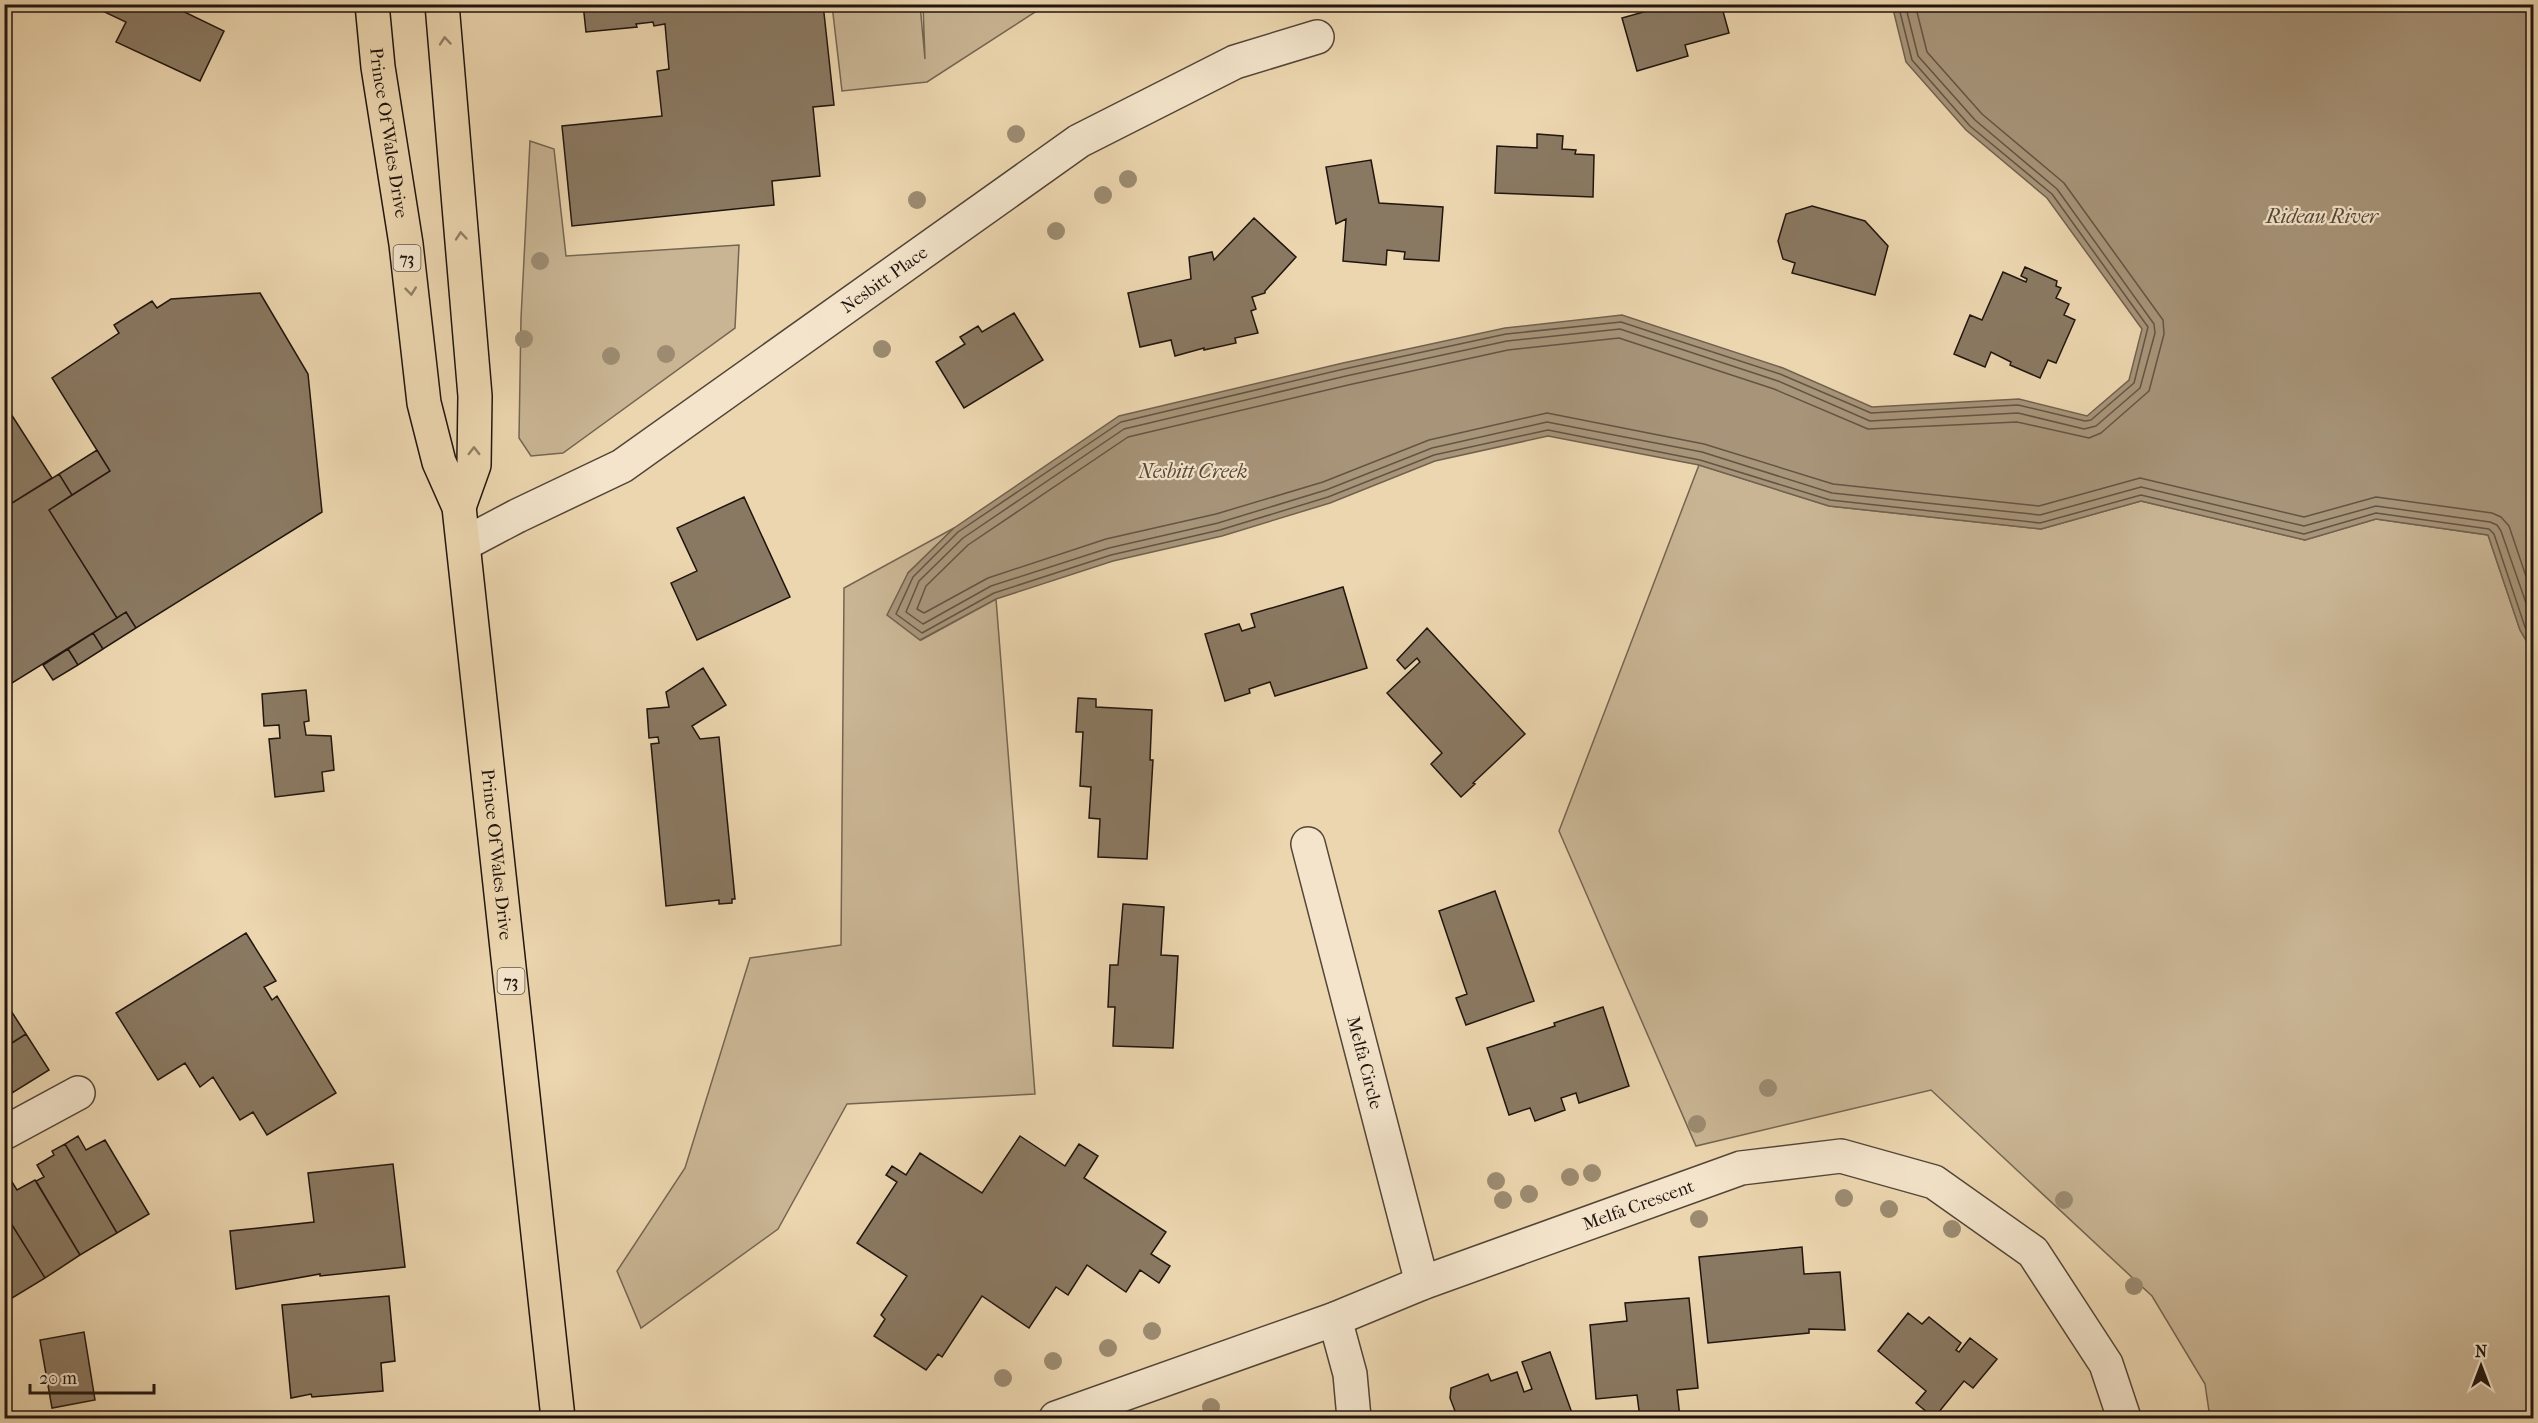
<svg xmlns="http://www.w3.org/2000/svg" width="2538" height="1423" viewBox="0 0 2538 1423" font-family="'IM FELL French Canon',serif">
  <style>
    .green { fill: #c9b594; stroke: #746552; stroke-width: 1.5 }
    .water { fill: #a79479; stroke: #71614f; stroke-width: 1.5 }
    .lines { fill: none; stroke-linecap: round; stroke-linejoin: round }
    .shore { stroke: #645444; stroke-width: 1.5 }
    .building { fill: #8a7962; stroke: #20150f; stroke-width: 1.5 }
    .minor-casing { stroke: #534537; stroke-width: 36 }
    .major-casing { stroke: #20150f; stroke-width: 36 }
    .minor { stroke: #f3e4cb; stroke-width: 33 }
    .major { stroke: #ecd6af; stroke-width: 33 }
    .tree { fill: #9c8b71 }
    .oneway { stroke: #907f67 }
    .labels { text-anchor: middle; stroke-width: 4.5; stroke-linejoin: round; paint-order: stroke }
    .shield { fill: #f3e4cb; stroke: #5f5347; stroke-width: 1.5 }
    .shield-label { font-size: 16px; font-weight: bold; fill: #20150f }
    .street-label { font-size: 18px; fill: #20150f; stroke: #f3e4cb }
    .water-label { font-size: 20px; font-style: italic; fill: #564839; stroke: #f3e4cb }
  </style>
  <rect width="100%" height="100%" fill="#ecd6af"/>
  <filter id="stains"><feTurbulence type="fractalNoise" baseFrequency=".00333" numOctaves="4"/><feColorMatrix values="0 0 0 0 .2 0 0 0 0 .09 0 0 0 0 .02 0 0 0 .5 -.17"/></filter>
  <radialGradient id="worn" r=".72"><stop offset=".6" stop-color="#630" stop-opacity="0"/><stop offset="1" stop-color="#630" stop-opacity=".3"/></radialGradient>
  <!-- green -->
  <path class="green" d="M832,5h88l5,54 -2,-54h123l-119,77 -85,9z
    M530,141l24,8 12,107 173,-11 -4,83 -172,125 -32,3 -12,-18 2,-120z
    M1699,465l130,41 212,23 100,-28 164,39 71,-21 112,16 32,95 13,22v766h-323l-5,-34 -53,-88 -221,-206 -235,56 -137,-315z
    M954,528l-46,45 13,67 75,-41 39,495 -188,10 -69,125 -137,99 -24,-57 68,-103 65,-210 91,-13 3,-357z"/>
  <!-- water -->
  <path class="water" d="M1892,5h641v647l-13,-22 -32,-95 -112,-16 -71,21 -164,-39 -100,28 -212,-23 -130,-41 -151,-29 -113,25 -105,42 -108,33 -109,25 -117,38 -76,41 -33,-25 21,-42 46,-45 165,-112 224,-53 162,-35 117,-13 161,53 89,39 147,-8 68,17 42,-36 13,-51 -95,-131 -81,-68 -60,-68z"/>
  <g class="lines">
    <!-- shore -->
    <path class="shore" d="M1898,4l14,56 58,66 82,68 96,133 -14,56 -43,37 -6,1 -67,-16 -147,8 -91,-39 -159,-52 -115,12 -162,35 -223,53 -163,110 -45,45 -17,37 26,19 72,-40 117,-38 109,-25 108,-33 106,-42 114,-25 152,30 130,40 210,23 101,-28 163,39 72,-21 113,16 5,5 31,93 9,13
      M1905,4l13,52 57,64 82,69 97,135 1,9 -15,55 -44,38 -12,3 -66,-16 -148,8 -92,-40 -158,-52 -113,12 -161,35 -222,53 -161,109 -44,43 -13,31 17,12 68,-38 118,-38 109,-25 108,-33 106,-42 115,-26 155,30 130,41 208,22 101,-28 163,39 72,-20 114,16 7,3 4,6 33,95
      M1915,4l12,48 55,62 82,69 99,137 1,14 -15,57 -48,42 -12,5 -72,-16 -149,7 -94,-40 -155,-51 -111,12 -160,35 -220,52 -160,108 -42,41 -9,23 7,4 64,-35 118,-39 110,-25 107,-32 106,-42 118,-27 157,31 129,40 206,22 101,-28 164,39 72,-20 116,16 9,4 8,9 25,74"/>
  </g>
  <!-- building -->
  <path class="building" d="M98,4h70l56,27 -24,50 -84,-39 10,-20 -30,-14z
    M583,4h240l11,101 -21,2 7,69 -48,5 2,24 -202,21 -10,-100 100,-10 -5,-45 12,-2 -4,-45 -11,2 -1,-4 -17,2 1,3 -51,5z
    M1645,4h76l8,29 -44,12 3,11 -51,15 -15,-53 25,-7z
    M1537,134l26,2 -1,13 14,1 -1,4 19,1 -1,42 -98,-4 2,-47 40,2z
    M1371,160l8,43 64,4 -4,54 -35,-2 1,-7 -18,-2 -1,15 -43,-4 3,-42 -10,5 -10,-57z
    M1812,206l53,15 23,25 -13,49 -83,-22 3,-10 -12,-4 -5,-18 8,-27z
    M1254,218l42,39 -31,34v2l-13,4 4,12 -5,2 7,22 -23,5 1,5 -32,7v-2l-29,8 -4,-16 -31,7 -12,-54 63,-14 -2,-22 23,-5 2,8z
    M2025,267l32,14 -1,5 5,2 -5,10 13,6 -5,11 11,5 -19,43 -8,-3 -8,18 -30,-13 1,-3 -20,-10 -6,15 -31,-13 16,-39 12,5 21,-48 23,10 1,-3 -6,-3z
    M260,293l48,81 14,138 -186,116 -10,-16 -9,6 -68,-108 61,-39 -58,-93 67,-45 -5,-8 38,-24 5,7 14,-9z
    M1014,313l29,47 -79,48 -28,-46 29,-18 -5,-7 18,-11 4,6z
    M4,403l48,75 -48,30z
    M97,450l13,21 -38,24 -13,-21z
    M59,474l13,21 -23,15 68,108 -113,70v-180z
    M744,497l46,100 -93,43 -26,-57 26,-12 -20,-43z
    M1343,587l24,81 -92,28 -5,-14 -21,7 1,4 -25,8 -20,-67 34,-10 3,7 13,-4 -4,-13z
    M126,612l10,16 -33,21 -10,-16z
    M1427,628l98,106 -52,49 2,1 -14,13 -30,-33 11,-11 -55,-60 33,-31 -3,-4 -12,11 -8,-9z
    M93,633l10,16 -25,16 -10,-16z
    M68,649l10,16 -25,15 -10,-15z
    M703,668l23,37 -34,21 8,13 19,-2 16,162h-3v4l-13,1v-4l-53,6 -15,-162 8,-1 -1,-6 -9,1 -2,-29 22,-2 -3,-15z
    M306,690l3,31 -5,1 2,13 25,1 3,34 -12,2 2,19 -49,6 -6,-58 11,-1 -1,-13 -15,1 -2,-32z
    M1078,698l18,1v8l56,3 -2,50h3l-6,99 -49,-2 2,-38 -11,-1 2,-31 -11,-1 3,-54h-7z
    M1495,891l39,110 -68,24 -10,-27 11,-4 -28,-83z
    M1123,904l41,3 -3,48 17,1 -5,92 -60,-2 2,-39h-7l2,-42h8z
    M246,933l30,48 -12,6 8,13 5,-4 59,97 -69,42 -14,-23 -13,8 -27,-43 -13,10 -15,-24 -27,17 -42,-67z
    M4,1000l22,34 -22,14z
    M1603,1007l26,79 -50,17 -3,-10 -15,5 4,12 -30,11 -5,-13 -21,7 -22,-67 68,-22 -1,-3z
    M26,1034l23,36 -45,28v-50z
    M78,1136l8,14 19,-10 44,74 -32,19 -52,-89z
    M1020,1136l45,30 14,-22 19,12 -14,22 82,54 -15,22 19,12 -11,17 -19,-13 -14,22 -39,-27 -19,30 -12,-8 -27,41 -47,-32 -40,61 -4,-3 -12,16 -52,-34 11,-17 -4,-4 26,-39 -50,-33 40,-61 -11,-7 6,-9 14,9 14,-22 62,40z
    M65,1144l52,89 -37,22 -44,-74 8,-4 -7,-12 17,-10 -2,-4z
    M393,1164l12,103 -85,9v-2l-84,15 -6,-58 84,-9 -6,-49z
    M35,1180l45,75 -35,23 -41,-66v-26l8,-4 5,8z
    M4,1212l41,66 -41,25z
    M1802,1247l2,27 36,-2 5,58 -36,-1v4l-101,10 -9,-86z
    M389,1296l6,65 -14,2 2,28 -71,6 -1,-3 -20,4 -9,-93z
    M1689,1298l9,90 -21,2 3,28h-40l-3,-23 -41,4 -6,-74 37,-4 -2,-18z
    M1908,1313l14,11 7,-7 32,26 -5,7 3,2 11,-14 27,21 -24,29 -9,-7 -30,37 -18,-15 10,-12 -48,-40z
    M84,1332l11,68 -43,8 -12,-68z
    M1550,1352l22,61 -15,5h-94l-2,-5 -6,-2 -5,-13 1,-10 37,-14 3,7 26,-9 7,20 8,-3 -10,-27z
    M392,1413v5h-51z"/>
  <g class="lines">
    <defs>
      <g id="minor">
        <path id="s1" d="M464,544l53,-28 105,-50 457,-325 156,-79 82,-25"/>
        <path id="s2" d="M1308,844l114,439"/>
        <path d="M4,1133l74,-40"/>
        <path d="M1335,1319l15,55 4,44"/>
        <path id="s3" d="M1056,1418l279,-99 87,-36 319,-115 100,-12 93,26 99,70 73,112 18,54"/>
      </g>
      <g id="major">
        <path id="s4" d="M372,4l6,63 28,177 18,159 15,59 20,45 99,911"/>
        <path d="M442,4l33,392 -1,69 -15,42"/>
      </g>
    </defs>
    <!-- minor casing -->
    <use href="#minor" class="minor-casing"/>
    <!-- major casing -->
    <use href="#major" class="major-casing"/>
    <!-- minor -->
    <use href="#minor" class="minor"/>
    <!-- major -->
    <use href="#major" class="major"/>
  </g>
  <!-- trees -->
  <g class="tree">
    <circle cx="1016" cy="134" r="9"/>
    <circle cx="1128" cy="179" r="9"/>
    <circle cx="1103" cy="195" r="9"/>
    <circle cx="917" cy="200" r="9"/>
    <circle cx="1056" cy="231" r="9"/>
    <circle cx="540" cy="261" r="9"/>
    <circle cx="524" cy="339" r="9"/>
    <circle cx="882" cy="349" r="9"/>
    <circle cx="666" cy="354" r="9"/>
    <circle cx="611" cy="356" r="9"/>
    <circle cx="1768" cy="1088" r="9"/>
    <circle cx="1697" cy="1124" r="9"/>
    <circle cx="1592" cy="1173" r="9"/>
    <circle cx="1570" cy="1177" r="9"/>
    <circle cx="1496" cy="1181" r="9"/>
    <circle cx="1529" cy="1194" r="9"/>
    <circle cx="1844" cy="1198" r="9"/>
    <circle cx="1503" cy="1200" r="9"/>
    <circle cx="2064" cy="1200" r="9"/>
    <circle cx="1889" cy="1209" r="9"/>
    <circle cx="1699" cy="1219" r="9"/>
    <circle cx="1952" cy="1229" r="9"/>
    <circle cx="2134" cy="1286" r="9"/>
    <circle cx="1152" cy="1331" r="9"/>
    <circle cx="1108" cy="1348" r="9"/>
    <circle cx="1053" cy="1361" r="9"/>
    <circle cx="1003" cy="1378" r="9"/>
    <circle cx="1211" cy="1407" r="9"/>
  </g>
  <!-- one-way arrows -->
  <defs><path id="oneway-chevron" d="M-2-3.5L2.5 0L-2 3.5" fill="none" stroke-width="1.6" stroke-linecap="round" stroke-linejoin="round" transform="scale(1.5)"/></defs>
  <g class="oneway">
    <use href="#oneway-chevron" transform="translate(445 41) rotate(-95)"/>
    <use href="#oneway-chevron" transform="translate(461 236) rotate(-95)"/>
    <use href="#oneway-chevron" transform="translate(411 291) rotate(84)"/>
    <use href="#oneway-chevron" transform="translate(474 451) rotate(-90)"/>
  </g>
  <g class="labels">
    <!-- shield labels -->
    <g class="shield">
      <rect x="393.5" y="245" width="27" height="26" rx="4.5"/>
      <rect x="497.5" y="968" width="27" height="26" rx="4.5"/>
    </g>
    <g class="shield-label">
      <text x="407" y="264">73</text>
      <text x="511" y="987">73</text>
    </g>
    <!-- street labels -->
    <g class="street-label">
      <text dy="6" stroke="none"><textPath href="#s4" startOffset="130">Prince Of Wales Drive</textPath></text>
      <text dy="6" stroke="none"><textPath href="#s1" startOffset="498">Nesbitt Place</textPath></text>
      <text dy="6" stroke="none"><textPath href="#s4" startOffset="862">Prince Of Wales Drive</textPath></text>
      <text dy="6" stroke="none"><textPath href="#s2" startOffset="226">Melfa Circle</textPath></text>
      <text dy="6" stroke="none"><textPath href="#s3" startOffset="620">Melfa Crescent</textPath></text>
    </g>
    <!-- water labels -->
    <g class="water-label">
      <text x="2322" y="223">Rideau River</text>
      <text x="1193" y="478">Nesbitt Creek</text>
    </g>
  </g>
  <!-- margin -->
  <rect width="2538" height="1423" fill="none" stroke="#ecd6af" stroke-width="24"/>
  <rect x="6" y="6" width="2526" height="1411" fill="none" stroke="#20150f" stroke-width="3"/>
  <rect x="12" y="12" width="2514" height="1399" fill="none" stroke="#20150f" stroke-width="1.5"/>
  <!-- north arrow -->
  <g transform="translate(2481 1366)" stroke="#f3e4cb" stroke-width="4.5" paint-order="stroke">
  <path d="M0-4.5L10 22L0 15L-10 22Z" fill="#20150f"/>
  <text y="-9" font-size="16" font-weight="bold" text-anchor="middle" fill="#20150f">N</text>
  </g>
  <!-- scale -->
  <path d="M30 1384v9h124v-9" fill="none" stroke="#20150f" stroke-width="3"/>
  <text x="39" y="1384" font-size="18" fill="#20150f" stroke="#f3e4cb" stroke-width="4.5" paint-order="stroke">20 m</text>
  <rect width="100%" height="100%" filter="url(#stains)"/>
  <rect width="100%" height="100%" fill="url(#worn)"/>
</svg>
